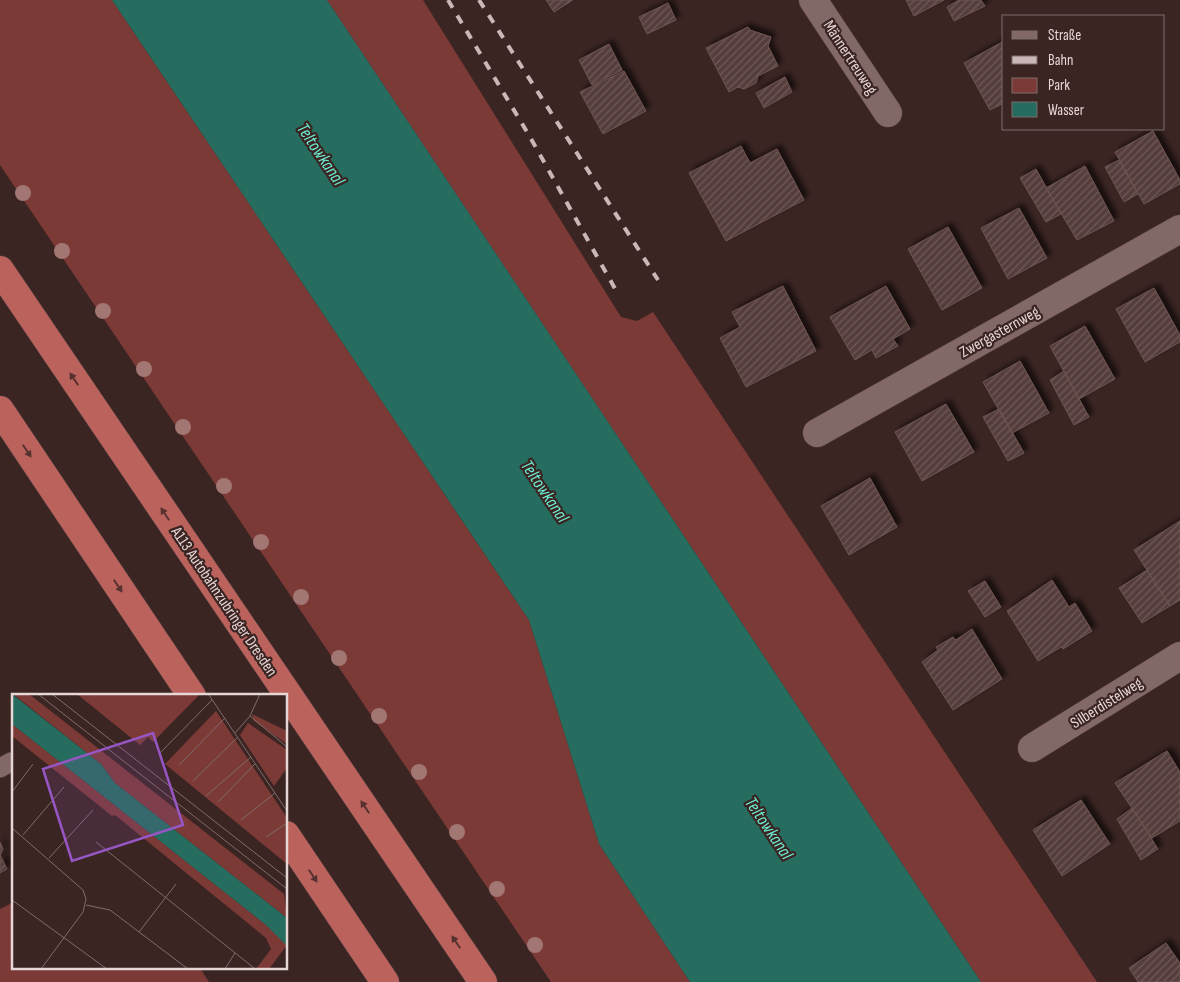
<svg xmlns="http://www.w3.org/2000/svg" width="1180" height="982" viewBox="0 0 1180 982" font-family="'Sofia Sans Condensed',sans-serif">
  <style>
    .green { fill: #7c3a37 }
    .water { fill: #266d60 }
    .building { fill: url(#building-hatch); stroke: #6d5451; filter: url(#shadow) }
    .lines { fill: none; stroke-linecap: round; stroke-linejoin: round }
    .lane-casing { stroke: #544240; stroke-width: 20 }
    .street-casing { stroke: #544240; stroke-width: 29 }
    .highway-casing { stroke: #544240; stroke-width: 29 }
    .lane { stroke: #826866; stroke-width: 19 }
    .street { stroke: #826866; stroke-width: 28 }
    .highway { stroke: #bc625d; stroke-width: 28 }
    .rail { stroke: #c9b8b7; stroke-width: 4; stroke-dasharray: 9 9; stroke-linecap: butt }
    .tree { fill: #a27672 }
    .oneway { fill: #55312f }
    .labels { text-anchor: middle; stroke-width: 4.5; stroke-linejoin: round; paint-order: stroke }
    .street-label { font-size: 16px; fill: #e6d6d5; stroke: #3b2523 }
    .water-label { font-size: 18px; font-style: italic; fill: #6ceed4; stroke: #3b2523 }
    .inset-road { fill: none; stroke: #7f6c6a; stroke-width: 1 }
    .view { fill: #9656c4; fill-opacity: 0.15; stroke: #9656c4; stroke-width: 2.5 }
    .inset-edge { fill: none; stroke: #e6d6d5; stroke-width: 2.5 }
  </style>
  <defs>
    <pattern id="building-hatch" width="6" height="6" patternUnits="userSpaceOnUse" patternTransform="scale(1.25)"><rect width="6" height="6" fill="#563e3c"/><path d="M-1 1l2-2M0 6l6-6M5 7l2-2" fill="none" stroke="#6e5957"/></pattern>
    <filter id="shadow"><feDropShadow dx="4.5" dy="-4.5" stdDeviation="2.5" flood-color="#0009"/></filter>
  </defs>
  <rect width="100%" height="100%" fill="#3b2523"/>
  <!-- green -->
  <path class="green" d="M0,0h112l417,620 70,224 91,138h-139l-551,-817z
    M327,0h96l198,317 16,4 16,-9 444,670h-116z
    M14,902v66h186l9,14h-209v-73z"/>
  <!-- water -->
  <path class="water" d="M112,0h215l654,982h-291l-91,-138 -70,-224z"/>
  <!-- building -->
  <path class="building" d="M546,0h27l-19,12z
    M906,0h38l-30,16z
    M959,0h22l4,6 -31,15 -7,-14z
    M668,3l8,17 -29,14 -8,-17z
    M748,27l2,3 21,7 -3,9 10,20 -20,10 -2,7 -12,6 -6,-2 -9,5 -23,-44z
    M1004,41v62l-14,7 -26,-47z
    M609,44l13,26 -30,15 -13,-25z
    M624,71l22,40 -43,23 -23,-42z
    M785,77l7,15 -28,16 -8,-15z
    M1153,131l27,49v4l-36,20 -29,-52z
    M741,146l9,17 27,-14 27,51 -78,41 -37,-68z
    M1119,160l19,34 -14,8 -19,-35z
    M1085,166l29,55 -37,19 -31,-52z
    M1036,169l25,45 -15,8 -26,-44z
    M1019,208l28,50 -39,21 -27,-51z
    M948,227l34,61 -40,22 -34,-61z
    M783,286l33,65 -70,36 -26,-49 20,-11 -8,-15z
    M886,286l24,43 -17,10 5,7 -22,12 -4,-8 -17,10 -25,-43z
    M1154,288l26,47v7l-35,20 -29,-53z
    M1085,326l30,53 -36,20 -29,-53z
    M1020,361l29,52 -37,20 -29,-51z
    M1064,371l25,46 -15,8 -24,-45z
    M946,404l28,48 -52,29 -27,-49z
    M999,409l25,44 -16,8 -25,-44z
    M870,478l27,49 -48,28 -28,-49z
    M1180,521v79l-10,6 -36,-56z
    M1147,570l23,36 -28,17 -23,-35z
    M1052,580l17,27 6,-4 17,28 -29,18 -2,-2 -23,14 -31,-50z
    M985,581l16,26 -16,10 -17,-26z
    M972,629l30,50 -49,31 -31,-48 16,-12 -2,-3 17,-10 3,3z
    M1167,751l13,21v49l-28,17 -37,-55z
    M1081,800l29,44 -48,32 -29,-46z
    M1132,808l26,41 -17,11 -24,-41z
    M0,842l3,7 -3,6 7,14 -7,4z
    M1166,943l14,20v19h-42l-9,-14z"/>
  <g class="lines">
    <defs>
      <path id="lane" d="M0,768l11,-6"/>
      <path id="street" d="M813,0l75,113
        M817,433l363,-204
        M1032,748l148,-92"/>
      <path id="highway" d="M0,270l483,712
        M0,410l192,286
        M286,835l99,147"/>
    </defs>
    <!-- lane casing -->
    <use href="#lane" class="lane-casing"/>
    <!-- street casing -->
    <use href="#street" class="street-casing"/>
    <!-- highway casing -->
    <use href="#highway" class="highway-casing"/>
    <!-- lane -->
    <use href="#lane" class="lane"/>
    <!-- street -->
    <use href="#street" class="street"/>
    <!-- highway -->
    <use href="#highway" class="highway"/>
    <!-- rail -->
    <path class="rail" d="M448,0l82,137 88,157
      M479,0l179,280"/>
  </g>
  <!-- trees -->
  <g class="tree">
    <circle cx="23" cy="193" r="8"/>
    <circle cx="62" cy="251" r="8"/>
    <circle cx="103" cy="311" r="8"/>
    <circle cx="144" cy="369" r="8"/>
    <circle cx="183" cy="427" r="8"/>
    <circle cx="224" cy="486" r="8"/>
    <circle cx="261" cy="542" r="8"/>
    <circle cx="301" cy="597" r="8"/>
    <circle cx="339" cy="658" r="8"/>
    <circle cx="379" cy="716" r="8"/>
    <circle cx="419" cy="772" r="8"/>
    <circle cx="457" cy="832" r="8"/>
    <circle cx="497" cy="889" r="8"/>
    <circle cx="535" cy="945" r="8"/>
  </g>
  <!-- one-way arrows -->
  <defs><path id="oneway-solid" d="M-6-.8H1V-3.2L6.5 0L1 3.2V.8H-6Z" transform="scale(1.25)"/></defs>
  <g class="oneway">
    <use href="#oneway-solid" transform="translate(74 379) rotate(-124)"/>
    <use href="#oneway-solid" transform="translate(27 451) rotate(56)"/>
    <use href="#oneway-solid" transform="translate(165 514) rotate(-124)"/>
    <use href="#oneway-solid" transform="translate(118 586) rotate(56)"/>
    <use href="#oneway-solid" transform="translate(365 807) rotate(-124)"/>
    <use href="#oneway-solid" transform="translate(313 876) rotate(56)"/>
    <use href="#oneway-solid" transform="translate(456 942) rotate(-124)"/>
  </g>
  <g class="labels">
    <!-- street labels -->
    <g class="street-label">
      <text transform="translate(851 57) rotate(57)" y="6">Männertreuweg</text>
      <text transform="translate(999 331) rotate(-29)" y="6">Zwergasternweg</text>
      <text transform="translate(225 601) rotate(56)" y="6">A113 Autobahnzubringer Dresden</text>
      <text transform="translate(1106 702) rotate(-32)" y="6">Silberdistelweg</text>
    </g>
    <!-- water labels -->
    <g class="water-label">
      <text transform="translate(321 154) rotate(56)" y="6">Teltowkanal</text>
      <text transform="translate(545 491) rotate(56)" y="6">Teltowkanal</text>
      <text transform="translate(769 828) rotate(56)" y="6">Teltowkanal</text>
    </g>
  </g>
  <!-- overview -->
  <g transform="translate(12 694)">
    <rect width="275" height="275" fill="#3b2523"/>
    <path d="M1,0h16l255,200 3,24 -172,-135 -14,-19zM65,0h123l-47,48 -5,-5 -8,8zM240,20l35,17v13l-33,-23zM0,30l254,201 21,20 -18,24h-13l15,-20 -5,-11 -151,-123 -3,1 -100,-80z" fill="#7c3a37"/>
    <path d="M204,17l71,107v46l-122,-100zM236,29l39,27v18l-13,18 -34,-51z" fill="#7c3a37"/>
    <path d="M0,0l89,70 14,19 172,135v28l-21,-21 -254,-201z" fill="#266d60"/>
    <path class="inset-road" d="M26,0l249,195M40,0l235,184M197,1l78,116M238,22l37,31M223,39l15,-17 10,-22M147,60l53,-54M167,71l46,-47M181,87l45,-44M0,98l21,-28M194,102l45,-39M206,108l37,-38M229,126l34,-27M0,134l71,62 3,9 -3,13 -42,57M11,141l41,-48M254,143l21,-14M84,148l158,126M37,164l44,-48M0,206l95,69M74,211l24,5 78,59M127,238l37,-48M213,275l10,-16"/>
    <path class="view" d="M141,39l30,92 -111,36 -29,-92z"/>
    <rect width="275" height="275" class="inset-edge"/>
  </g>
  <!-- legend -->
  <rect x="1002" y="15" width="162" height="115" fill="#3b2523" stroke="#7f6c6a"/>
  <rect x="1012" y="31" width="25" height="8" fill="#826866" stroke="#7f6c6a"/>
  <text x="1048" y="40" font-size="15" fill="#e6d6d5">Straße</text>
  <rect x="1012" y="56" width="25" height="8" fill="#c9b8b7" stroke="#7f6c6a"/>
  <text x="1048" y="65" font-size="15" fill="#e6d6d5">Bahn</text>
  <rect x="1012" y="78" width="25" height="15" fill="#7c3a37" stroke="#7f6c6a"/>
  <text x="1048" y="90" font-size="15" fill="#e6d6d5">Park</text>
  <rect x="1012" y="102" width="25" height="15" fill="#266d60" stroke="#7f6c6a"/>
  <text x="1048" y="115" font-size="15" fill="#e6d6d5">Wasser</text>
</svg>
